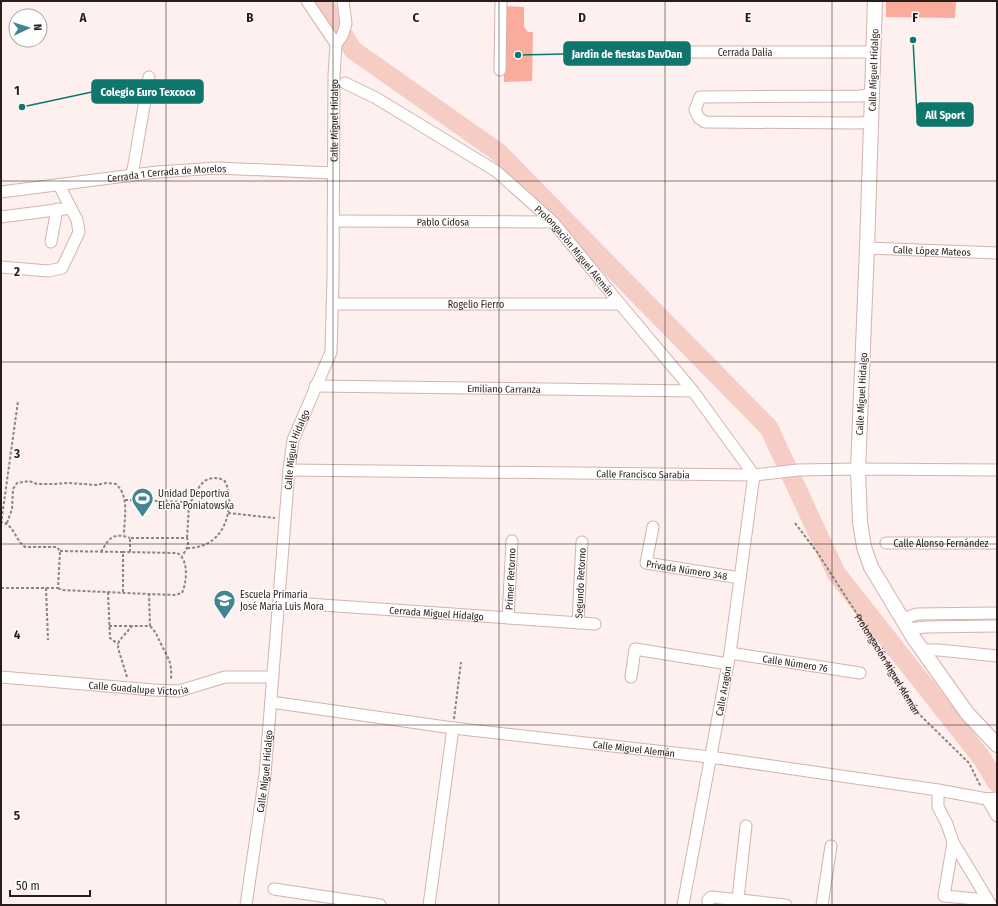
<svg xmlns="http://www.w3.org/2000/svg" width="998" height="906" viewBox="0 0 998 906" font-family="'Fira Sans Condensed',sans-serif">
  <style>
    .green { fill: #faac9c }
    .lines { fill: none; stroke-linecap: round; stroke-linejoin: round }
    .river { stroke: #f6cdc4; stroke-width: 19 }
    .minor-casing { stroke: #d2b4ae; stroke-width: 13 }
    .major-casing { stroke: #d2b4ae; stroke-width: 16 }
    .path { stroke: #908381; stroke-width: 2; stroke-dasharray: 3 2; stroke-linecap: butt }
    .minor { stroke: #fff; stroke-width: 11 }
    .major { stroke: #fff; stroke-width: 14 }
    .grid { fill: none; stroke: #291d1b; stroke-width: 1; stroke-opacity: 0.55 }
    .labels { text-anchor: middle; stroke-width: 3; stroke-linejoin: round; paint-order: stroke }
    .street-label { font-size: 10px; fill: #291d1b; stroke: #fff }
    .poi-label { font-size: 10px; fill: #291d1b; stroke: #fff; text-anchor: start }
    .grid-label { font-size: 13px; text-anchor: middle; font-weight: bold; fill: #291d1b; stroke: #fff; stroke-width: 3; stroke-linejoin: round; paint-order: stroke }
    .leader { fill: none; stroke: #0f766e; stroke-width: 1.5 }
    .callout-dot { fill: #0f766e; stroke: #fff; stroke-width: 1.5 }
    .callout { fill: #0f766e; stroke: #0f766e; stroke-width: 1.5 }
    .callout-label { font-size: 11px; text-anchor: middle; font-weight: bold; fill: #fff }
  </style>
  <rect width="100%" height="100%" fill="#fdf0ee"/>
  <!-- green -->
  <path class="green" d="M886,1h70l-1,17 -69,-1z
    M504,6l20,1v20l4,5h5l-1,49 -28,1z"/>
  <g class="lines">
    <!-- river -->
    <path class="river" d="M324,1l3,8 26,41 145,102 271,276 67,145 145,184 16,26"/>
    <defs>
      <g id="minor">
        <path d="M307,1l29,43"/>
        <path id="s2" d="M616,52h258"/>
        <path d="M500,70l1,-69"/>
        <path id="s3" d="M345,83l31,15 120,73 57,51 67,82 73,87 61,84 -24,178 -47,252"/>
        <path d="M872,122l-14,1 -153,-1 -6,-4 -4,-8 5,-13 161,-1 11,-2"/>
        <path d="M130,176l3,-6 16,-93"/>
        <path id="s4" d="M1,192l156,-20 60,-4 116,5"/>
        <path d="M1,217l70,-9"/>
        <path id="s5" d="M333,221l220,1"/>
        <path d="M51,242l6,-33"/>
        <path id="s6" d="M867,248l130,5"/>
        <path d="M1,267l47,4 14,-3 17,-36 -2,-12 -18,-35"/>
        <path id="s7" d="M332,304h288"/>
        <path id="s8" d="M315,386l378,5"/>
        <path id="s9" d="M289,470l465,5 44,-5 60,-1 139,1"/>
        <path id="s10" d="M653,527l-7,36 94,15"/>
        <path id="s11" d="M886,543h111"/>
        <path id="s12" d="M279,602l316,22"/>
        <path id="s13" d="M508,618l4,-77"/>
        <path d="M902,619l15,-5 80,-1"/>
        <path id="s14" d="M578,623l4,-81"/>
        <path d="M908,629l18,-2 71,-1"/>
        <path d="M921,650h18l58,6"/>
        <path id="s15" d="M730,653l130,20"/>
        <path id="s16" d="M1,677l152,13 26,1 46,-14h48"/>
        <path d="M631,677l4,-28 93,15"/>
        <path id="s17" d="M271,702l182,26 257,29 228,33 49,9 10,-1"/>
        <path d="M938,790v17l9,17 6,18 38,63"/>
        <path d="M987,799l10,17"/>
        <path d="M953,842l-9,54 43,4"/>
        <path d="M274,889l106,16"/>
        <path d="M738,899l8,-73"/>
        <path id="s18" d="M246,905l19,-130 24,-305 4,-30 38,-88 2,-72 1,-204 2,-32 6,-8 4,-12 -3,-23"/>
        <path d="M429,905l24,-177"/>
        <path d="M708,905v-5l3,-3 75,8"/>
        <path d="M822,905l9,-59"/>
      </g>
      <path id="major" d="M875,1l-8,247 -9,221 2,53 4,25 7,20 42,70 54,76 30,32"/>
    </defs>
    <!-- minor casing -->
    <use href="#minor" class="minor-casing"/>
    <!-- major casing -->
    <use href="#major" class="major-casing"/>
    <!-- path -->
    <g class="path">
      <path d="M125,500l61,2 3,3 -2,33"/>
      <path d="M228,513l47,5"/>
      <path d="M7,523l5,-14 1,-20 4,-6 12,-2 8,3h16l16,-1 27,2 10,-2 10,1c14,13 8,34 8,51"/>
      <path id="s1" d="M795,523l22,29 58,90 42,70 52,51 12,24"/>
      <path d="M1,524l17,-123"/>
      <path d="M187,548c26,0 39,-17 42,-41 1,-10 0,-19 -5,-27 -22,-8 -26,10 -35,25"/>
      <path d="M60,551l63,1v41"/>
      <path d="M101,552c8,-14 12,-20 29,-14"/>
      <path d="M130,552v-14h57c3,7 -1,12 -5,18"/>
      <path d="M1,588h57l2,-37 -3,-4h-32c-10,-7 -10,-21 -23,-25"/>
      <path d="M46,588l2,52"/>
      <path d="M58,588l4,2 87,4 25,1 8,-2c5,-11 7,-34 -5,-40l-54,-1"/>
      <path d="M108,592l2,46 8,6"/>
      <path d="M109,626h23"/>
      <path d="M150,626c7,7 7,10 11,18 8,16 11,18 10,36"/>
      <path d="M127,677l-9,-29 1,-7 13,-15h18l-1,-32"/>
      <path d="M454,719l7,-57"/>
    </g>
    <!-- minor -->
    <use href="#minor" class="minor"/>
    <!-- major -->
    <use href="#major" class="major"/>
  </g>
  <!-- grid -->
  <path class="grid" d="M166,1v904M333,1v904M499,1v904M665,1v904M832,1v904M1,181h996M1,362h996M1,544h996M1,725h996"/>
  <!-- icons -->
  <defs>
    <symbol id="stadium-pin" viewBox="-11 -11 22 30"><path d="M0 17L-7.5 6A9.5 9.5 0 1 1 7.5 6Z" fill="#418593" stroke="#fff"/><path d="M0-5a6.5 5 0 1 0 0 10a6.5 5 0 1 0 0-10ZM-3.5-1.8h7v3.6h-7Z" fill="#fff"/></symbol>
    <symbol id="school-pin" viewBox="-11 -11 22 30"><path d="M0 17L-7.5 6A9.5 9.5 0 1 1 7.5 6Z" fill="#418593" stroke="#fff"/><path d="M0-5L7-2L0 1L-7-2ZM-4 1L0 2.5L4 1V4Q0 6-4 4Z" fill="#fff"/></symbol>
  </defs>
  <g fill-rule="evenodd">
    <use href="#stadium-pin" x="130" y="486" width="25" height="34"/>
    <use href="#school-pin" x="212" y="588" width="25" height="34"/>
  </g>
  <g class="labels">
    <!-- street labels -->
    <g class="street-label">
      <text dy="4" stroke="none"><textPath href="#s2" startOffset="129">Cerrada Dalia</textPath></text>
      <text transform="translate(873 70) rotate(-88)" y="4">Calle Míguel Hidalgo</text>
      <text dy="4" stroke="none"><textPath href="#s18" startOffset="795">Calle Míguel Hidalgo</textPath></text>
      <text dy="4" stroke="none"><textPath href="#s4" startOffset="167">Cerrada 1 Cerrada de Morelos</textPath></text>
      <text dy="4" stroke="none"><textPath href="#s5" startOffset="110">Pablo Cidosa</textPath></text>
      <text dy="4" stroke="none"><textPath href="#s6" startOffset="65">Calle López Mateos</textPath></text>
      <text dy="4" stroke="none"><textPath href="#s3" startOffset="287">Prolongación Miguel Alemán</textPath></text>
      <text dy="4" stroke="none"><textPath href="#s7" startOffset="144">Rogelio Fierro</textPath></text>
      <text dy="4" stroke="none"><textPath href="#s8" startOffset="189">Emiliano Carranza</textPath></text>
      <text transform="translate(861 394) rotate(-87)" y="4">Calle Míguel Hidalgo</text>
      <text dy="4" stroke="none"><textPath href="#s18" startOffset="459">Calle Míguel Hidalgo</textPath></text>
      <text dy="4" stroke="none"><textPath href="#s9" startOffset="354">Calle Francisco Sarabia</textPath></text>
      <text dy="4" stroke="none"><textPath href="#s11" startOffset="55">Calle Alonso Fernández</textPath></text>
      <text dy="4" stroke="none"><textPath href="#s10" startOffset="78">Privada Número 348</textPath></text>
      <text dy="4" stroke="none"><textPath href="#s13" startOffset="39">Primer Retorno</textPath></text>
      <text dy="4" stroke="none"><textPath href="#s14" startOffset="40">Segundo Retorno</textPath></text>
      <text dy="4" stroke="none"><textPath href="#s12" startOffset="158">Cerrada Miguel Hidalgo</textPath></text>
      <text dy="4" stroke="none"><textPath href="#s15" startOffset="66">Calle Número 76</textPath></text>
      <text dy="4" stroke="none"><textPath href="#s1" startOffset="169">Prolongación Miguel Alemán</textPath></text>
      <text dy="4" stroke="none"><textPath href="#s16" startOffset="138">Calle Guadalupe Victoria</textPath></text>
      <text transform="translate(723 691) rotate(-80)" y="4">Calle Aragón</text>
      <text dy="4" stroke="none"><textPath href="#s17" startOffset="366">Calle Miguel Alemán</textPath></text>
      <text dy="4" stroke="none"><textPath href="#s18" startOffset="135">Calle Míguel Hidalgo</textPath></text>
    </g>
    <!-- poi labels -->
    <g class="poi-label">
      <text x="158" y="497">Unidad Deportiva<tspan x="158" dy="12">Elena Poniatowska</tspan></text>
      <text x="240" y="598">Escuela Primaria<tspan x="240" dy="12">José María Luis Mora</tspan></text>
    </g>
  </g>
  <g class="grid-label">
    <text x="83" y="22">A</text>
    <text x="250" y="22">B</text>
    <text x="416" y="22">C</text>
    <text x="582" y="22">D</text>
    <text x="748" y="22">E</text>
    <text x="915" y="22">F</text>
    <text x="17" y="95">1</text>
    <text x="17" y="276">2</text>
    <text x="17" y="458">3</text>
    <text x="17" y="639">4</text>
    <text x="17" y="820">5</text>
  </g>
  <!-- callouts -->
  <path class="leader" d="M518 55L564 54M22 107L92 92M913 40L917 115"/>
  <g class="callout-dot">
    <circle cx="518" cy="55" r="4"/>
    <circle cx="22" cy="107" r="4"/>
    <circle cx="913" cy="40" r="4"/>
  </g>
  <g class="callout">
    <rect x="564" y="42" width="126" height="23" rx="4"/>
    <rect x="92" y="80" width="111" height="23" rx="4"/>
    <rect x="917" y="103" width="56" height="23" rx="4"/>
  </g>
  <g class="callout-label">
    <text x="627" y="58">Jardìn de fiestas DavDan</text>
    <text x="148" y="96">Colegio Euro Texcoco</text>
    <text x="945" y="119">All Sport</text>
  </g>
  <!-- border -->
  <rect width="998" height="906" fill="none" stroke="#291d1b" stroke-width="4"/>
  <!-- north arrow -->
  <g transform="translate(28 28) rotate(86)"><circle r="19" fill="#ffffff" stroke="#a9a5a4"/>
  <path d="M0-3L7 15L0 10L-7 15Z" fill="#418593"/>
  <text y="-6" font-size="11" font-weight="bold" text-anchor="middle" fill="#291d1b">N</text>
  </g>
  <!-- scale -->
  <path d="M10 890v6h80v-6" fill="none" stroke="#291d1b" stroke-width="2"/>
  <text x="16" y="890" font-size="12" fill="#291d1b" stroke="#ffffff" stroke-width="3" paint-order="stroke">50 m</text>
</svg>
